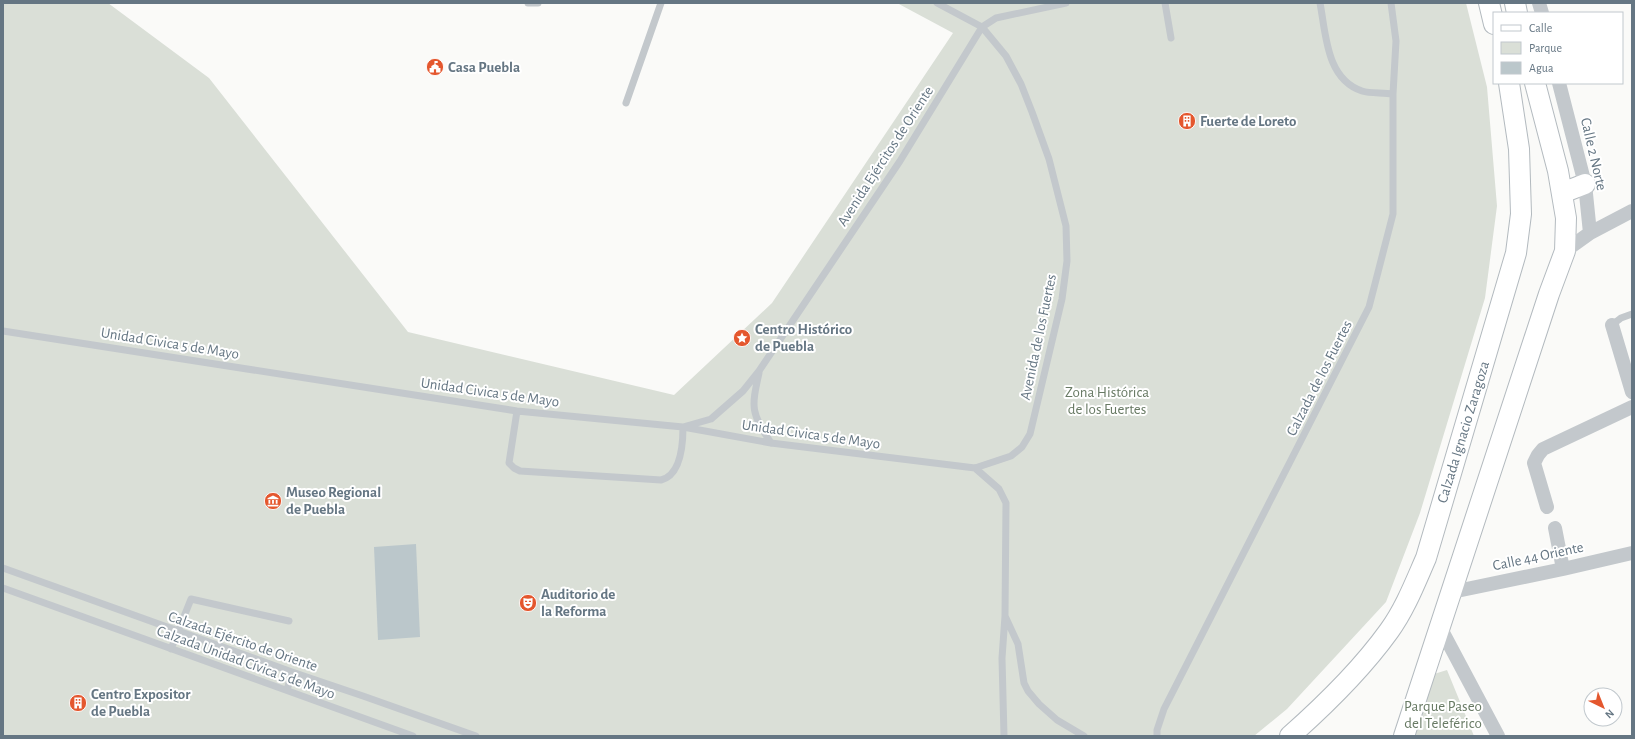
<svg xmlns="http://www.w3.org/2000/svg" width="1635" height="739" viewBox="0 0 1635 739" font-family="'Alegreya Sans',sans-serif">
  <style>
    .green { fill: #dadfd7 }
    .water { fill: #bbc7cb }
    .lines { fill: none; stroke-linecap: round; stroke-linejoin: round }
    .secondary-casing { stroke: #b3babf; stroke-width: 22 }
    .lane { stroke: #c3c8cc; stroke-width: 7 }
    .street { stroke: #c3c8cc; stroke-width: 14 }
    .secondary { stroke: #fff; stroke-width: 20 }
    .labels { text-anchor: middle; stroke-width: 4; stroke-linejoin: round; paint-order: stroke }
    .poi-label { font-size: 15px; font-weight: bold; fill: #657683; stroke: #fff; text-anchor: start }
    .street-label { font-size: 15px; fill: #657683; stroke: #fff }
    .park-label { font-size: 15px; fill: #687a64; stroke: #fff }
  </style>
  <rect width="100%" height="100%" fill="#fafaf8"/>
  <!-- green -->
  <path class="green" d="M3,3h105l101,75 199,254 266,63 98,-92 181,-270 -56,-30h569l21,84 10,119 -12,92 -65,215 -34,89 -99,107 -33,27h-1251z
    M1447,670l27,66h-59l19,-62z"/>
  <!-- water -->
  <path class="water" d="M416,544l4,93 -42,3 -4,-93z"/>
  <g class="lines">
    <defs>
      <path id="secondary" d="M1489,3l5,21
        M1515,3l2,10
        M1562,193l23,-9
        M1290,736c35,-31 71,-66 99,-105 16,-22 26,-48 37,-73l90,-305 5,-39 -2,-65 -10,-66
        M1404,736l145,-442 16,-43 1,-33 -8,-47 -23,-88"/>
    </defs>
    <!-- secondary casing -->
    <use href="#secondary" class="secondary-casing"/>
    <!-- lane -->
    <path class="lane" d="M528,3h10
      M1165,3l6,35
      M1320,3c6,31 6,76 42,88 9,3 21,1 31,3
      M626,103l35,-100
      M1612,325l9,-7 11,-4
      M3,331l514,80 166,16 88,16 204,25 36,-12 11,-9 8,-13 32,-135 5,-38 -1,-35 -17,-67 -17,-47 -11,-28 -15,-28 -24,-29 -45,-24
      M759,373c-8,36 -8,39 12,70
      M517,411l-8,52 5,5 6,3 141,9c20,-5 22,-35 22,-53l28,-8 32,-28 16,-20 141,-210 82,-134 14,-9 70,-15
      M975,468l24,21 7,14 -1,113 13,28 6,39 4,8 11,13 18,16 27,16
      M3,568l289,104 71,24 113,40
      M3,588l410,148
      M171,649l20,-50 98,22
      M287,690l5,-18
      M1004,736l-2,-78 3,-42
      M1157,736v-6l7,-21 205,-402 24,-93v-120l3,-53 -5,-38"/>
    <!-- street -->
    <path class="street" d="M1539,3l3,10
      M1559,83l26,101 5,49
      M1565,251l25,-18 42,-22
      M1612,325l20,67
      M1547,507l-13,-44 4,-8 5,-6 89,-42
      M1555,528l8,41
      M1452,592l111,-23 69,-16
      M1440,627l58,109"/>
    <!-- secondary -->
    <use href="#secondary" class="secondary"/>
  </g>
  <!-- icons -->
  <defs>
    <symbol id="civic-disc" viewBox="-11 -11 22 22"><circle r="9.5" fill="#e4572e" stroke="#fff"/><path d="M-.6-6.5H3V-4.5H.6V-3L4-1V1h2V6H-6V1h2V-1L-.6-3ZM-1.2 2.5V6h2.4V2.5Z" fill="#fff"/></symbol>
    <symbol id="building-disc" viewBox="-11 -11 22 22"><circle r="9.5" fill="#e4572e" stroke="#fff"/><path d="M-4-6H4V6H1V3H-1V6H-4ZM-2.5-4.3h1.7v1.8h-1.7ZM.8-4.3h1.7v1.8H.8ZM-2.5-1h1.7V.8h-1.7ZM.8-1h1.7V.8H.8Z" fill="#fff"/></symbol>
    <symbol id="sight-disc" viewBox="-11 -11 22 22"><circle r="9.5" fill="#e4572e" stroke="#fff"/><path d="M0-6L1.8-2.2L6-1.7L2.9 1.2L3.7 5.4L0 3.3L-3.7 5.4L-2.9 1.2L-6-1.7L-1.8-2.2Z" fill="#fff"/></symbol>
    <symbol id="museum-disc" viewBox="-11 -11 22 22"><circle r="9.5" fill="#e4572e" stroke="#fff"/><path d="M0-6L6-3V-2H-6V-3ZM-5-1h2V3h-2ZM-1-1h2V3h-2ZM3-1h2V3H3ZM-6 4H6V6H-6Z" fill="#fff"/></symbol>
    <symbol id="theatre-disc" viewBox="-11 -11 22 22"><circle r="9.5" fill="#e4572e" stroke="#fff"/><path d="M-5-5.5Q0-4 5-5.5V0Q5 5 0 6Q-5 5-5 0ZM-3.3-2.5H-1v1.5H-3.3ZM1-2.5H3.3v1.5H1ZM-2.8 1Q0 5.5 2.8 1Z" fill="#fff"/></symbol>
  </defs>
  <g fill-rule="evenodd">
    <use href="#civic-disc" x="425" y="57" width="20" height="20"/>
    <use href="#building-disc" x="1177" y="111" width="20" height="20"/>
    <use href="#sight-disc" x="732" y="328" width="20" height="20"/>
    <use href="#museum-disc" x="263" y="491" width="20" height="20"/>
    <use href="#theatre-disc" x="518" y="593" width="20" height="20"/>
    <use href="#building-disc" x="68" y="693" width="20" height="20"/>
  </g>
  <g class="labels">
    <!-- poi labels -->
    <g class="poi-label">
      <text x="448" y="72">Casa Puebla</text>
      <text x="1200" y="126">Fuerte de Loreto</text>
      <text x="755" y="334">Centro Histórico<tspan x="755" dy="17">de Puebla</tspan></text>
      <text x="286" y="497">Museo Regional<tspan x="286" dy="17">de Puebla</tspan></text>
      <text x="541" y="599">Auditorio de<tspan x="541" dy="17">la Reforma</tspan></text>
      <text x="91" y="699">Centro Expositor<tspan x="91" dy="17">de Puebla</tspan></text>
    </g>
    <!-- street labels -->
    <g class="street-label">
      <text transform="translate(1594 154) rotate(77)" y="5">Calle 2 Norte</text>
      <text transform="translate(885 156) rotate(-57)" y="5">Avenida Ejércitos de Oriente</text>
      <text transform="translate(1038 337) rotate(-78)" y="5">Avenida de los Fuertes</text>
      <text transform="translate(170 343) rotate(9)" y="5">Unidad Civica 5 de Mayo</text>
      <text transform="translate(1319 378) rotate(-63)" y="5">Calzada de los Fuertes</text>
      <text transform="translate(490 392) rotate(8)" y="5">Unidad Civica 5 de Mayo</text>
      <text transform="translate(1463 432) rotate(-73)" y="5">Calzada Ignacio Zaragoza</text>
      <text transform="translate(811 434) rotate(8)" y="5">Unidad Civica 5 de Mayo</text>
      <text transform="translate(1538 556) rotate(-12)" y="5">Calle 44 Oriente</text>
      <text transform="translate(243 641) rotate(19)" y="5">Calzada Ejército de Oriente</text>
      <text transform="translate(246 662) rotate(20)" y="5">Calzada Unidad Cívica 5 de Mayo</text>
    </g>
    <!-- park labels -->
    <g class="park-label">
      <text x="1107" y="397">Zona Histórica<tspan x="1107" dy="17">de los Fuertes</tspan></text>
      <text x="1443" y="711">Parque Paseo<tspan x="1443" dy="17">del Teleférico</tspan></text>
    </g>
  </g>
  <!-- border -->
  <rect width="1635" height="739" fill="none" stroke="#657683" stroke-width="8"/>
  <!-- legend -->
  <rect x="1493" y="12" width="130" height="72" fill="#ffffff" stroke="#c1c8cd"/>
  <rect x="1501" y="25" width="20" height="6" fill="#ffffff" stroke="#c1c8cd"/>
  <text x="1529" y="32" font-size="12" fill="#657683">Calle</text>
  <rect x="1501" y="42" width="20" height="12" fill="#dadfd7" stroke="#c1c8cd"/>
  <text x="1529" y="52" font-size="12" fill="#657683">Parque</text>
  <rect x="1501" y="62" width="20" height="12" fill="#bbc7cb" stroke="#c1c8cd"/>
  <text x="1529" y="72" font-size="12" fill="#657683">Agua</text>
  <!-- north arrow -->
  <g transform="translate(1603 707) rotate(137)"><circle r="19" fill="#ffffff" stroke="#c1c8cd"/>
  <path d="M0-3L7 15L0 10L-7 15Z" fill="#e4572e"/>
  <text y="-6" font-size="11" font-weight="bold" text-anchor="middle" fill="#657683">N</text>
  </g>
</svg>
